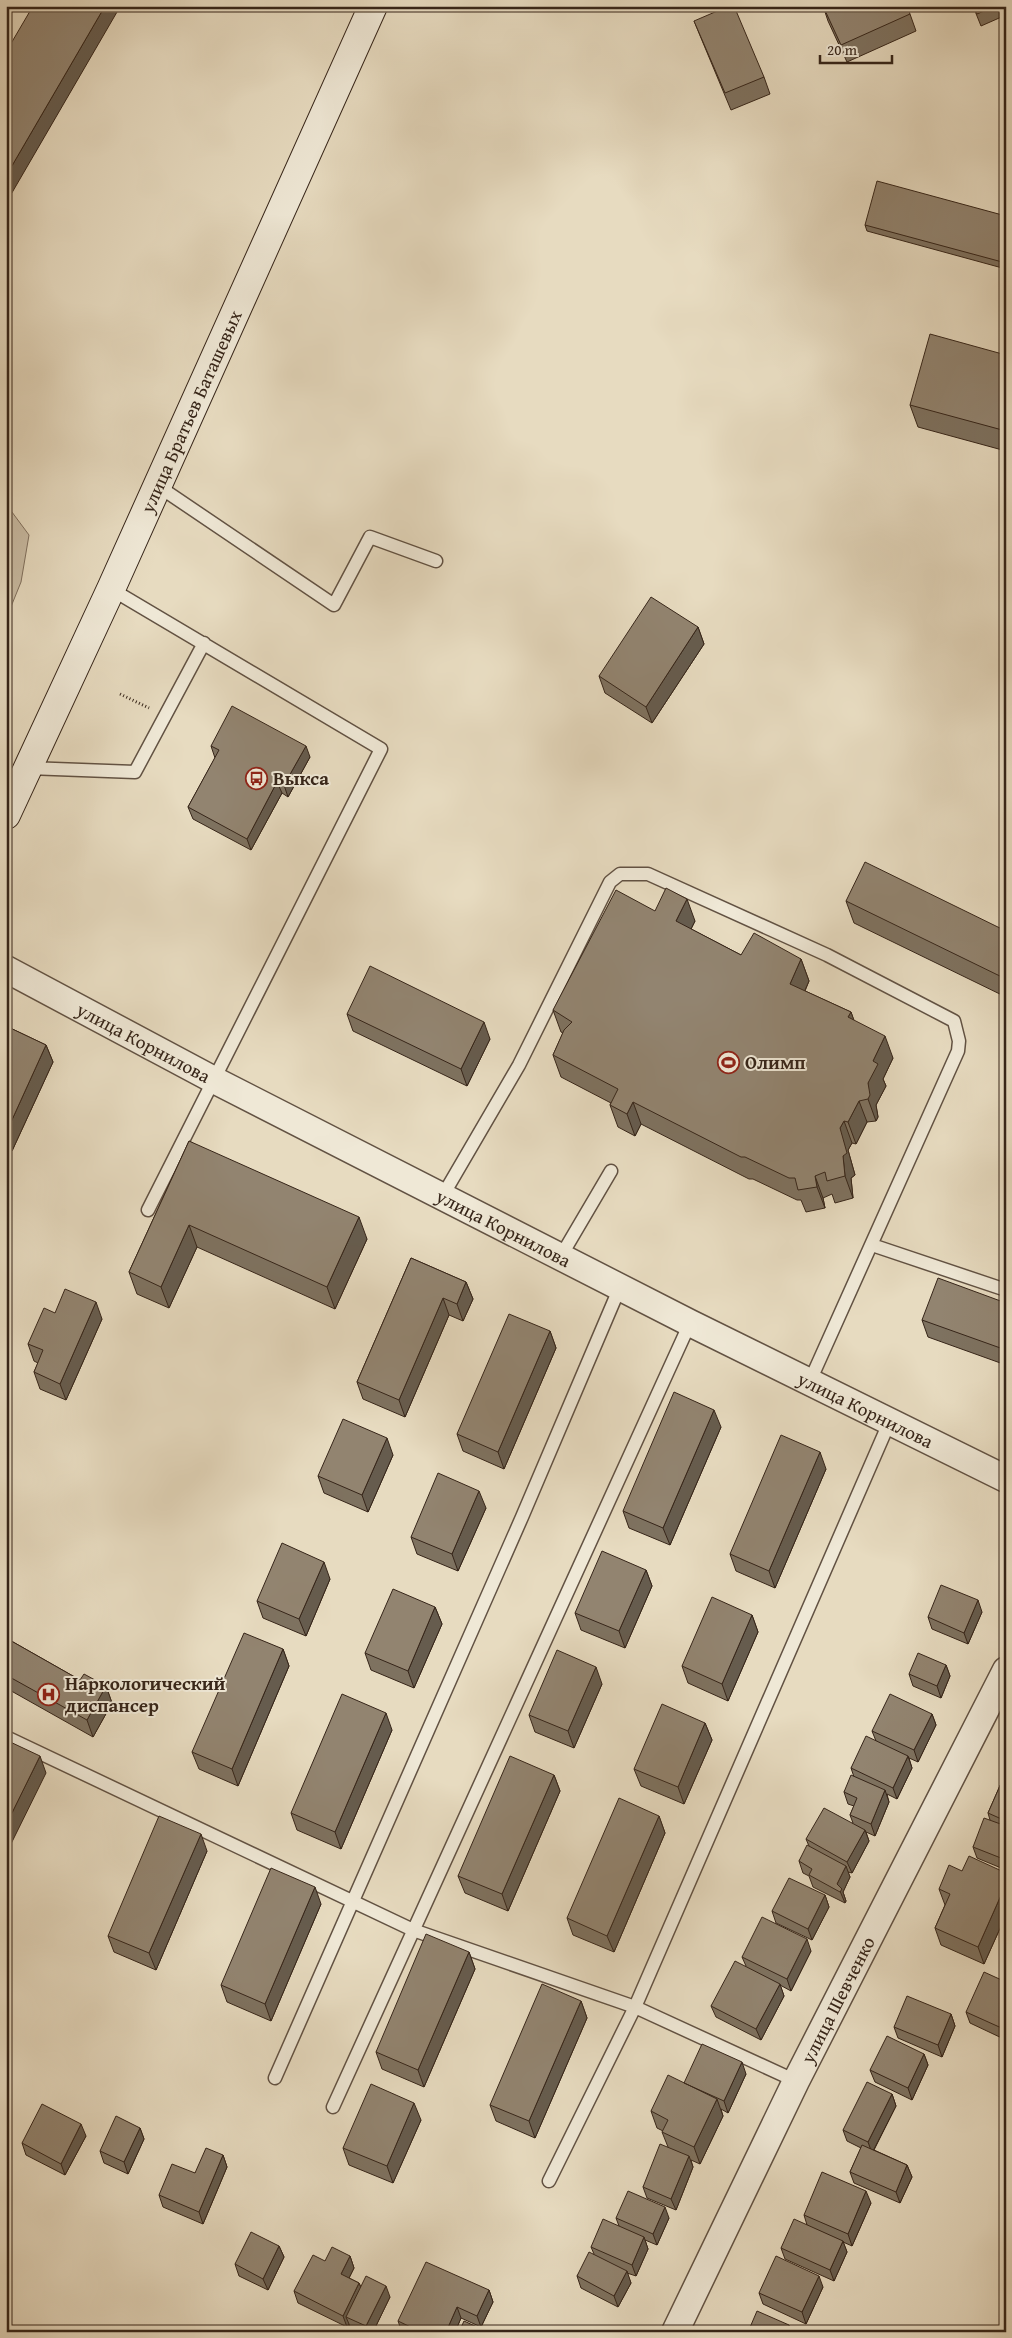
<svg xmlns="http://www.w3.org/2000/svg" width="1012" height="2338" viewBox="0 0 1012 2338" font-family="'Gentium Book Plus',serif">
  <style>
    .green { fill: #c9bca4; stroke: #80705e }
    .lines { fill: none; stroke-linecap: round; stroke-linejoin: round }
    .lane-casing { stroke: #625243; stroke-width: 15 }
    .street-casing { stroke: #625243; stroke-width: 29 }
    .secondary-casing { stroke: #362519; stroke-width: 30 }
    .path { stroke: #362519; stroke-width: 3; stroke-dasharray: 1 2.5; stroke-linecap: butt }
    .lane { stroke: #efe8d6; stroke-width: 12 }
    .street { stroke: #efe8d6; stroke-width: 26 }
    .secondary { stroke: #efe8d6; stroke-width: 28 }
    .wall { fill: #7e7260; stroke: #362519 }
    .shaded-wall { fill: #665c4e; stroke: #362519 }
    .building { fill: #928470; stroke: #362519 }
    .labels { text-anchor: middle; stroke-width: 4; stroke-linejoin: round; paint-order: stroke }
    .street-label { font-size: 19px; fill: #362519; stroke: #efe8d6 }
    .poi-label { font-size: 19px; font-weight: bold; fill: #362519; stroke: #efe8d6; text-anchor: start }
  </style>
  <rect width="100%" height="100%" fill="#e7dbc0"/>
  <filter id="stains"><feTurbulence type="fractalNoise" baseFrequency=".004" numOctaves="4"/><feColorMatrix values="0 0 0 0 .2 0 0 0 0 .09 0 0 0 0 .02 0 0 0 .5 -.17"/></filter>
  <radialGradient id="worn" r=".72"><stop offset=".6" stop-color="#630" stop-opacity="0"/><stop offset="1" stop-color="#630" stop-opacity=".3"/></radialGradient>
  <!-- green -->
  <path class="green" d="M6,504l23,31 -8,47 -15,37z"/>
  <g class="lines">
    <defs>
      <path id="lane" d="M158,486l176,119 36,-68 66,24
        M111,589l270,160 -233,461
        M28,768l107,4 69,-129
        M442,1197l77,-132 91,-183 10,-8h28l179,81 127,66 5,20 -1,10 -148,330
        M872,1245l134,45
        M561,1256l50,-85
        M6,1737l407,193 222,77 161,74
        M275,2078l247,-561 98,-230
        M333,2107l357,-784
        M549,2181l86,-174 254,-584"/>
      <g id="street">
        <path id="s1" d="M6,969l208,111 476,243 316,156"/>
        <path id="s2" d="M675,2332l121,-251 210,-411"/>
      </g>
      <g id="secondary">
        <path id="s3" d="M6,815l105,-226 262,-583"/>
      </g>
    </defs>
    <!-- lane casing -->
    <use href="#lane" class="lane-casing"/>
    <!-- street casing -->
    <use href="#street" class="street-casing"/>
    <!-- secondary casing -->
    <use href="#secondary" class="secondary-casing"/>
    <!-- path -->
    <path class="path" d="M120,694l29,14"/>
    <!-- lane -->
    <use href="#lane" class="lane"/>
    <!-- street -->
    <use href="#street" class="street"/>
    <!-- secondary -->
    <use href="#secondary" class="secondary"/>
  </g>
  <!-- wall -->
  <path class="wall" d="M823,6l87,8 6,17 -69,31 -19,-41z
    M973,6h33v9l-25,11z
    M694,21l70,56 6,17 -39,16 -30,-72z
    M1006,216v53l-139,-38 -2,-6z
    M1006,355v96l-88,-24 -8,-22z
    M698,627l6,17 -52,79 -47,-30 -6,-17z
    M211,746l99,11 -22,40 -6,-4 -31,57 -58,-31 -5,-12 27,-49z
    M846,901l160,30v66l-152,-74z
    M655,911l40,10 -4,8 50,26 60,4 8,22 -4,10 46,21 3,9 39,37 -10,21 3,7 -10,19 2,12 -2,4 -9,1 -11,22 -4,-1 -4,7 7,25 -4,3 2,20 -18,5 -3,-9 -9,4 2,10 -19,4 -5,-12h-4l-44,-21h-4l-108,-55 -6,12 -17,-9 -8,-22 1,-2 -50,-26 -8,-22 10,-22 -2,-1 -8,-22z
    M347,1014l143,25 -23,47 -114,-55z
    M6,1026l40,19 7,17 -41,89 -6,-2z
    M189,1141l178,98 -32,70 -138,-62 -28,61 -32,-14 -8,-22z
    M411,1258l55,24 7,17 -10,22 -14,-6 -44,102 -42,-18 -6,-17z
    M1006,1303v62l-78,-28 -6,-17z
    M55,1313l47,6 -36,81 -26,-11 -6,-17 4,-9 -4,-2 -6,-17z
    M550,1331l6,17 -52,121 -41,-18 -6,-17z
    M721,1427l-51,118 -41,-17 -6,-17z
    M393,1455l-25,57 -44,-19 -6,-17z
    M826,1469l-51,119 -39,-17 -6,-17z
    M486,1508l-28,63 -41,-17 -6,-17z
    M646,1570l6,16 -27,62 -44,-18 -6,-17z
    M330,1579l-24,57 -43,-18 -6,-17z
    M435,1607l7,17 -28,64 -43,-18 -6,-17z
    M982,1612l-14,32 -36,-15 -4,-12z
    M752,1615l6,17 -30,69 -40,-18 -6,-17z
    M6,1638l74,42 26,6 6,17 -19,34 -87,-49z
    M283,1649l6,17 -51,120 -39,-17 -7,-17z
    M946,1665l4,11 -9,22 -28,-12 -4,-12z
    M602,1684l-28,64 -39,-16 -6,-17z
    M932,1714l4,11 -18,37 -9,-4 3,10 -15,31 -10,-5 2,8 -14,34 -9,-4 3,9 -17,32 -4,-1 2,5 -7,15 3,9 -1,2 -32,-16 -4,-11 -6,-3 -4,-12 10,-15 -3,-7 47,-16 -3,-8 4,-9 -6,-2 -4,-12 10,-15 -3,-9 25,-27 -4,-10z
    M705,1723l7,17 -28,64 -43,-18 -7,-17z
    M392,1730l-51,119 -44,-19 -6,-17z
    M1006,1772v98l-29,-12 -4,-11 17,-27 -2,-7z
    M554,1775l6,16 -52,120 -43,-18 -7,-17z
    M659,1816l6,17 -51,119 -41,-17 -6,-17z
    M207,1851l-51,119 -42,-18 -6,-16z
    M962,1871l44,2v42l-22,49 -43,-19 -6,-17 10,-23 -6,-16z
    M825,1895l4,12 -17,33 -36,-17 -4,-12z
    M321,1904l-50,117 -44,-19 -6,-17z
    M811,1951l-20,40 -11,-6 4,11 -23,44 -45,-23 -5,-11 35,-40 -4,-9z
    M469,1952l6,17 -51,118 -42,-18 -6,-17z
    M1006,1982v58l-36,-17 -4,-11z
    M581,2001l6,17 -52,120 -39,-17 -6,-16z
    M951,2014l4,12 -13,31 -44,-19 -4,-11z
    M924,2054l4,11 -16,35 -37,-18 -5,-12z
    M746,2074l-18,39 -7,-4 2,7 -23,48 -9,-4 2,7 -17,43 -29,-12 -4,-11 25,-40 -6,-15 1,-1 -6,-3 -6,-17 33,-28z
    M892,2094l4,12 -22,44 33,15 5,12 -12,26 -46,-20 -4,-11 11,-24 -14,-7 -4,-11z
    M421,2120l-28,63 -44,-18 -6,-17z
    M140,2128l4,11 -16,35 -24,-11 -4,-12z
    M86,2136l-21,39 -39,-20 -4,-12z
    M223,2155l4,12 -24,57 -40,-17 -4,-12 36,-22z
    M871,2203l-19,43 -9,-4 4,10 -13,29 -49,-22 -4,-11 26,-23 -3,-10z
    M616,2218h53l-12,27 -12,-5 3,9 -12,27 -9,-3 4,10 -13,24 -37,-19 -4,-12 17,-22 -3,-7 28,-21z
    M279,2246l5,11 -16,33 -29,-14 -4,-12z
    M350,2256l4,12 -5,10 10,5 2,4 29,10 -17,35h-15l-8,-4 -1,-4 -2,3 -49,-24 -4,-12 31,-30z
    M823,2287l-17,37 -43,-20 -4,-11z
    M489,2290l4,12 -12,25 -20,-9 -6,14h-53l-4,-11z"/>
  <!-- shaded-wall -->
  <path class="shaded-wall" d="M105,6h10l2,6 -111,191v-27z
    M698,627l6,17 -52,79 -6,-16z
    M306,746l4,11 -22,40 -4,-12z
    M277,782l5,11 -31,57 -4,-11z
    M687,899l8,22 -11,22 -8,-22z
    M801,959l8,22 -11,25 -8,-22z
    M851,1012l8,22 -11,-17z
    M484,1022l6,17 -23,47 -6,-17z
    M885,1036l8,22 -10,21 3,7 -10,19 2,12 -2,4 -8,-22v-16l5,-22z
    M46,1045l7,17 -41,89 -6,-18z
    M859,1101l8,21 -11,22 -8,-22z
    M633,1102l8,22 -6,12 -8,-22z
    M844,1121l8,22 -4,7 7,25 -4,3 2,20 -8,-22 -2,-20 -3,-28z
    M815,1176l8,22 2,10 -8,-21z
    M359,1217l8,22 -32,70 -8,-22z
    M189,1225l8,22 -28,61 -8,-21z
    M466,1282l7,17 -10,22 -6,-17z
    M443,1298l6,17 -44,102 -6,-17z
    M96,1302l6,17 -36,81 -6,-16z
    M550,1331l6,17 -52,121 -6,-17z
    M714,1410l7,17 -51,118 -7,-17z
    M387,1438l6,17 -25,57 -6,-17z
    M820,1452l6,17 -51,119 -6,-17z
    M479,1491l7,17 -28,63 -6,-17z
    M324,1562l6,17 -24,57 -7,-17z
    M646,1570l6,16 -27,62 -6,-17z
    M978,1600l4,12 -14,32 -4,-11z
    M435,1607l7,17 -28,64 -6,-17z
    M752,1615l6,17 -30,69 -6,-17z
    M283,1649l6,17 -51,120 -6,-17z
    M946,1665l4,11 -9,22 -4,-12z
    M596,1667l6,17 -28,64 -6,-17z
    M106,1686l6,17 -19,34 -6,-17z
    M386,1713l6,17 -51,119 -6,-17z
    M932,1714l4,11 -18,37 -4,-12z
    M705,1723l7,17 -28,64 -6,-17z
    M40,1756l6,17 -40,81v-29z
    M908,1756l4,12 -15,31 -4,-11z
    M554,1775l6,16 -52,120 -6,-17z
    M885,1790l4,12 -14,34 -4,-12z
    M659,1816l6,17 -51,119 -7,-16z
    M865,1830l4,11 -17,32 -5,-11z
    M201,1834l6,17 -51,119 -7,-17z
    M846,1866l4,11 -7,15 3,9 -1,2 -8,-19z
    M1006,1884v31l-22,49 -6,-17z
    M315,1887l6,17 -50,117 -6,-17z
    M825,1895l4,12 -17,33 -4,-11z
    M807,1939l4,12 -20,40 -4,-12z
    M469,1952l6,17 -51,118 -6,-17z
    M780,1984l4,12 -23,44 -5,-11z
    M581,2001l6,17 -52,120 -6,-17z
    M951,2014l4,12 -13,31 -4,-12z
    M924,2054l4,11 -16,35 -4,-12z
    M742,2062l4,12 -18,39 -4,-12z
    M892,2094l4,12 -24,47 -4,-11z
    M717,2099l6,17 -23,48 -6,-17z
    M414,2103l7,17 -28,63 -6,-17z
    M81,2124l5,12 -21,39 -4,-11z
    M140,2128l4,11 -16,35 -4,-12z
    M223,2155l4,12 -24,57 -4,-12z
    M689,2156l4,11 -17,43 -5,-11z
    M907,2165l5,12 -12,26 -4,-11z
    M866,2191l5,12 -19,43 -4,-12z
    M665,2207l4,11 -12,27 -4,-11z
    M644,2237l4,12 -12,27 -4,-11z
    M843,2241l4,11 -13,29 -4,-11z
    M279,2246l5,11 -16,33 -5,-11z
    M350,2256l4,12 -9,18 -4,-12z
    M627,2271l4,12 -13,24 -4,-11z
    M819,2276l4,11 -17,37 -4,-12z
    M359,2283l5,12 -18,22 3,7 -2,3 -4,-11z
    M386,2286l4,11 -17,35h-5l-2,-6z
    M489,2290l4,12 -12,25 -4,-11z
    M457,2307l4,11 -6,14h-9z
    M789,2325l3,7h-6z"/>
  <!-- building -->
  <path class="building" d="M33,6h72l-99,170v-124z
    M729,6h5l30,71 -39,16 -31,-72z
    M823,6h84l3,8 -69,31z
    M974,6h22l-19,8z
    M877,181l129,35v47l-141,-38z
    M930,334l76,21v76l-96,-26z
    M651,597l47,30 -52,80 -47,-31z
    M232,706l74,40 -22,39 -7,-3 -30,57 -59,-32 31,-57 -8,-4z
    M865,862l141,69v48l-160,-78z
    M666,888l21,11 -11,22 65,34 13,-22 47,26 -11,25 61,28 -3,5 37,19 -12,25 5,3 -10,19 2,12 -2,4 -9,2 -11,21 -4,-1 -4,7 7,25 -4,3 2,20 -18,5 -2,-9 -10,4 2,11 -19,3 -3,-12h-6l-44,-21h-4l-108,-55 -6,12 -17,-9 8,-16 -65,-34 11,-25 8,-8 -19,-12 63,-120 39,21z
    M370,966l114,56 -23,47 -114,-55z
    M6,1026l40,19 -40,88z
    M189,1141l170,76 -32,70 -138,-62 -28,62 -32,-15z
    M411,1258l55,24 -9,22 -14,-6 -44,102 -42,-18z
    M938,1278l68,25v47l-84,-30z
    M65,1289l31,13 -36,82 -26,-12 9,-22 -15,-6 16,-36 11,5z
    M509,1314l41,17 -52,121 -41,-18z
    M674,1392l40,18 -51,118 -40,-17z
    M343,1419l44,19 -25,57 -44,-19z
    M781,1435l39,17 -51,119 -39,-17z
    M438,1473l41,18 -27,63 -41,-17z
    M282,1543l42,19 -25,57 -42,-18z
    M602,1551l44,19 -27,61 -44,-18z
    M941,1585l37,15 -14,33 -36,-16z
    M393,1589l42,18 -27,64 -43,-18z
    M712,1597l40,18 -30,69 -40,-18z
    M244,1633l39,16 -51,120 -40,-17z
    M6,1638l74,42 4,-6 22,12 -19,34 -81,-45z
    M557,1650l39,17 -28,64 -39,-16z
    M918,1653l28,12 -9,21 -28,-12z
    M342,1694l44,19 -51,119 -44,-19z
    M890,1694l42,20 -18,36 -42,-19z
    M662,1704l43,19 -27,64 -44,-18z
    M866,1736l42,20 -15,32 -42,-20z
    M6,1740l34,16 -34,69z
    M510,1756l44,19 -52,119 -44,-18z
    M1006,1772v49l-18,-8z
    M851,1775l34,15 -14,34 -21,-9 7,-17 -13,-6z
    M619,1798l40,18 -52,120 -40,-18z
    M824,1808l41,22 -18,32 -41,-23z
    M159,1816l42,18 -52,119 -41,-17z
    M984,1818l22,8v34l-33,-13z
    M807,1845l39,21 -9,18 5,5 -2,3 -31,-17 3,-6 -13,-8z
    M969,1856l37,17v11l-28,63 -43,-19 15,-34 -11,-5 10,-24 13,6z
    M271,1868l44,19 -50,117 -44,-19z
    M789,1878l36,17 -17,34 -36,-18z
    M762,1917l45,22 -20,40 -45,-22z
    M426,1934l43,18 -51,118 -42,-18z
    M735,1961l45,23 -24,45 -45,-23z
    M984,1972l22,10v48l-40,-18z
    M542,1984l39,17 -52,120 -39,-16z
    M907,1996l44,18 -13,31 -44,-18z
    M887,2036l37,18 -16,34 -38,-18z
    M702,2044l40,18 -18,39 -40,-18z
    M668,2075l49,24 -23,48 -32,-15 6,-12 -17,-9z
    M867,2082l25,12 -24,48 -25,-12z
    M371,2084l43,19 -27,63 -44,-18z
    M42,2104l39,20 -20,40 -39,-21z
    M116,2116l24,12 -16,34 -24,-11z
    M660,2144l29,12 -18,43 -28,-12z
    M862,2145l45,20 -11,27 -46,-20z
    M206,2148l17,7 -24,57 -40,-17 13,-31 23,9z
    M822,2172l44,19 -18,43 -44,-19z
    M628,2191l37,16 -12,27 -37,-16z
    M603,2219l41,18 -12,28 -41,-18z
    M794,2219l49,22 -13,29 -49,-22z
    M251,2232l28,14 -16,33 -28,-15z
    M332,2247l18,9 -9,18 18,9 -16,33 -49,-25 19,-36 12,6z
    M589,2252l38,19 -13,25 -37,-20z
    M776,2256l43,20 -17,36 -43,-19z
    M426,2262l63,28 -12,26 -20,-9 -11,25h-25l-23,-11z
    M366,2276l20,10 -20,40 -20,-9z
    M757,2311l32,14 -3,7h-38z
    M464,2321l24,11h-29z"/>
  <!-- icons -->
  <defs>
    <symbol id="bus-ring" viewBox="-11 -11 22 22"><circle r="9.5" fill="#efe8d6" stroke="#8f2418" stroke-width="1.5"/><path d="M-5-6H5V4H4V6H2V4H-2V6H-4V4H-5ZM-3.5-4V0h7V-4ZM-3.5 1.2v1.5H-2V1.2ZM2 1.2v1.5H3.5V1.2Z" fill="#8f2418"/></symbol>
    <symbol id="stadium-ring" viewBox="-11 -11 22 22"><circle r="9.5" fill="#efe8d6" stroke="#8f2418" stroke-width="1.5"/><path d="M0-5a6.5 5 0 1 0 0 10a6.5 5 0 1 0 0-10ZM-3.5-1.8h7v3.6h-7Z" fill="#8f2418"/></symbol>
    <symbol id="hospital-ring" viewBox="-11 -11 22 22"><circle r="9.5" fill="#efe8d6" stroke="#8f2418" stroke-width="1.5"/><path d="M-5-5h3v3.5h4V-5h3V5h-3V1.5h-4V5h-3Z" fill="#8f2418"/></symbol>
  </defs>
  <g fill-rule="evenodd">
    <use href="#bus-ring" x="244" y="766" width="25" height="25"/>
    <use href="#stadium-ring" x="716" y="1050" width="25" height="25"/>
    <use href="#hospital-ring" x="36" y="1682" width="25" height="25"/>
  </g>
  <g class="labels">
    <!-- street labels -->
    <g class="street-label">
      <text dy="7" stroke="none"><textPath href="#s3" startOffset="444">улица Братьев Баташевых</textPath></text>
      <text dy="7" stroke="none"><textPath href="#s1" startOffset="156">улица Корнилова</textPath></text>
      <text dy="7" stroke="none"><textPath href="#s1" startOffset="561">улица Корнилова</textPath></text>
      <text dy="7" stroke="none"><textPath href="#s1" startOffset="966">улица Корнилова</textPath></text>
      <text dy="7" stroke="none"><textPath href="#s2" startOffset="370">улица Шевченко</textPath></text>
    </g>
    <!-- poi labels -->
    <g class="poi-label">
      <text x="273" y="785">Выкса</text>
      <text x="745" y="1069">Олимп</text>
      <text x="65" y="1690">Наркологический<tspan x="65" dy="22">диспансер</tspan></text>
    </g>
  </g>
  <!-- margin -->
  <rect width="1012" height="2338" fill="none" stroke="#e7dbc0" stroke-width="25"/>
  <rect x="8" y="8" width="997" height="2323" fill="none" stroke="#362519" stroke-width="2.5"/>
  <rect x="12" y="12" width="987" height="2313" fill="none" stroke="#362519"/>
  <!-- scale -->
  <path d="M820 55v8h72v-8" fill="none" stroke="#362519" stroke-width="2.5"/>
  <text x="827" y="55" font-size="15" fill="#362519" stroke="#efe8d6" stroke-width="4" paint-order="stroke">20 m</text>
  <rect width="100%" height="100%" filter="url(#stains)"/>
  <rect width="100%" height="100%" fill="url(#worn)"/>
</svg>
